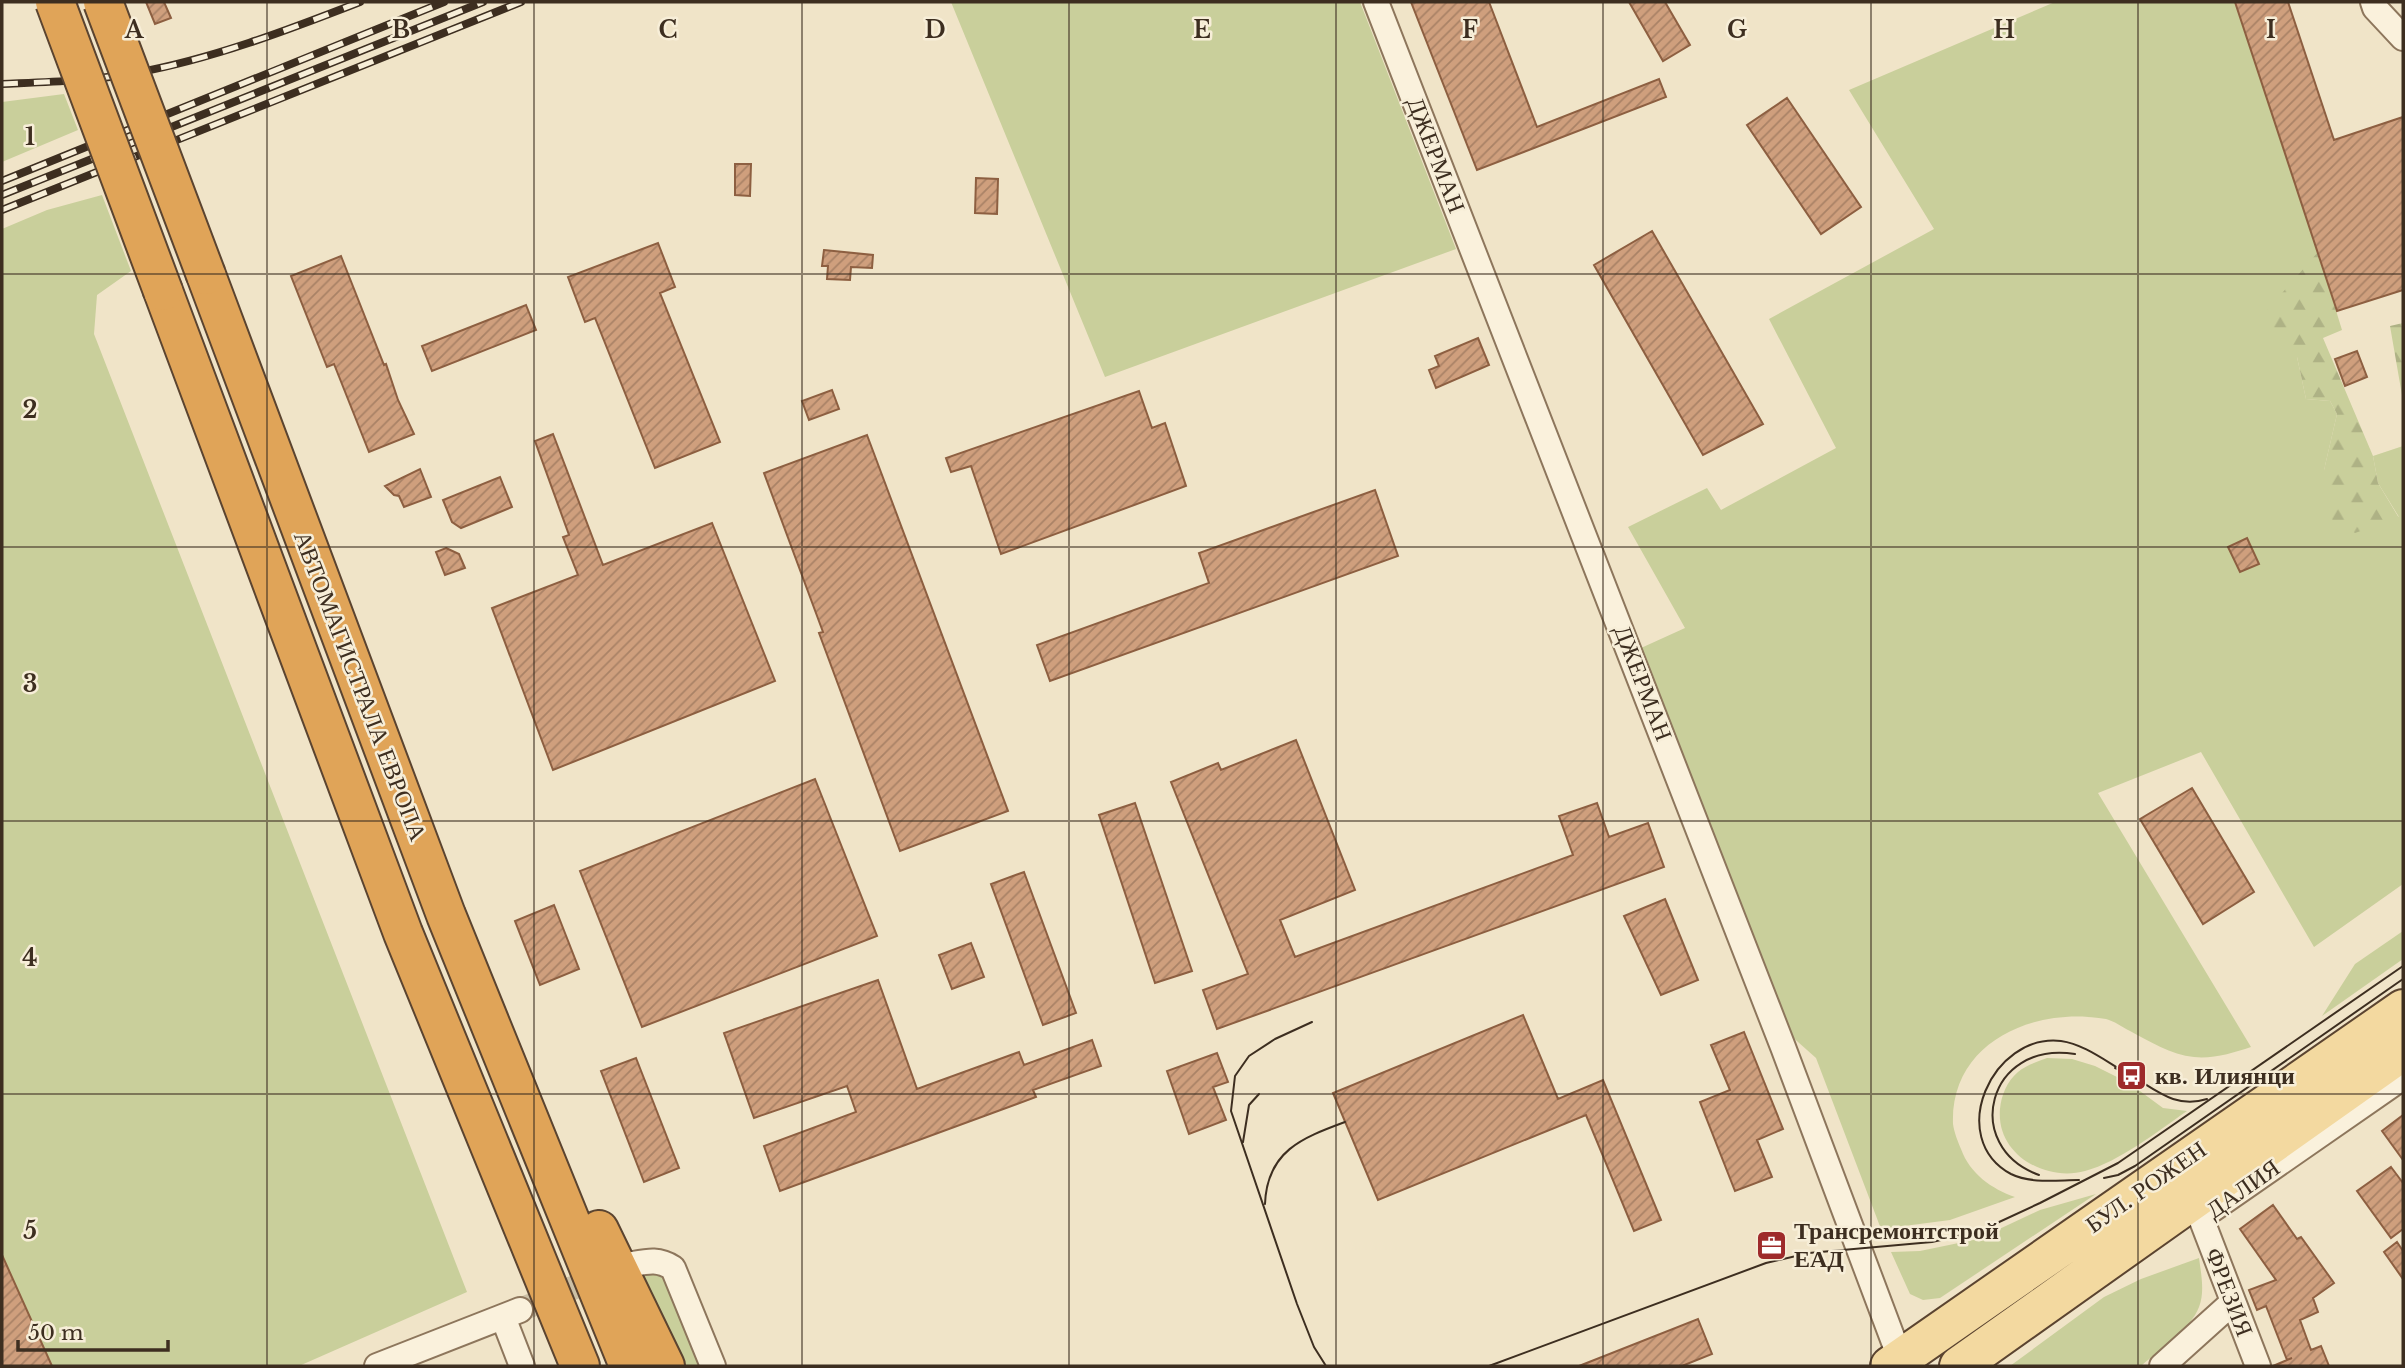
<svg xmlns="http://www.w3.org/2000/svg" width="2405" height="1368" viewBox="0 0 2405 1368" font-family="'Libre Baskerville',serif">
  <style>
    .green { fill: #c9cf9b }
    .forest { fill: url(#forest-firs) }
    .building { fill: url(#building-hatch); stroke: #8d5f41; stroke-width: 2 }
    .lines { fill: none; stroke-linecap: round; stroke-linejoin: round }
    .street-tunnel { stroke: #ccc0a6; stroke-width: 24; stroke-dasharray: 24 12; stroke-linecap: butt }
    .street-casing { stroke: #8d765c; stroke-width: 28 }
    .primary-casing { stroke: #5b4430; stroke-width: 42 }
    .highway-casing { stroke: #5b4430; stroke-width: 42 }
    .street { stroke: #faf1dc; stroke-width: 24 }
    .primary { stroke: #f3d9a0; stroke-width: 38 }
    .highway { stroke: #e0a458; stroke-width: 38 }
    .tram { stroke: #3d2e20; stroke-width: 2 }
    .rail-casing { stroke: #3d2e20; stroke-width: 8 }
    .rail { stroke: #f7eed8; stroke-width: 5; stroke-dasharray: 16; stroke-linecap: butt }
    .highway-bridge-casing { stroke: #5b4430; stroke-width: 42; stroke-linecap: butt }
    .highway-bridge { stroke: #e0a458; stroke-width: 38 }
    .grid { fill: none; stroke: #3d2e20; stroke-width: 2; stroke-opacity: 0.55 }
    .labels { text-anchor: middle; stroke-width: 5; stroke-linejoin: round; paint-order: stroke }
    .street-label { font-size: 24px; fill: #3d2e20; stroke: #f7eed8 }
    .poi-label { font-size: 24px; font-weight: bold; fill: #3d2e20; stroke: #f7eed8; text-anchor: start }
    .grid-label { font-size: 23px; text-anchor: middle; font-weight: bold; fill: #3d2e20; stroke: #f7eed8; stroke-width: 5; stroke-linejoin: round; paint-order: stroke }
  </style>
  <defs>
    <pattern id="forest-firs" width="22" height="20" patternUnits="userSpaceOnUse" patternTransform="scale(1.75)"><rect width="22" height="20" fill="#c9cf9b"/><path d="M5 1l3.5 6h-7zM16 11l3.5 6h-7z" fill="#aeb285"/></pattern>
    <pattern id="building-hatch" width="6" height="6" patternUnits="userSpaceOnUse" patternTransform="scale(1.75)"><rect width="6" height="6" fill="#cf9f7d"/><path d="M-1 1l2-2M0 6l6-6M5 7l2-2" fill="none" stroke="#a98266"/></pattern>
  </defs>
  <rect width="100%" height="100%" fill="#f0e4c8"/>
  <!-- green -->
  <path class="green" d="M951,2h409l96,247 -351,128z
    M2055,2h180l83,250 -21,105 9,42 24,2 7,13 -13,56 75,47 -21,-34 -5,-27 30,-10v438l-89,63 -113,-195 -103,41 153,254c-18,6 -38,12 -57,10 -23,-2 -45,-16 -64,-26 -8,-4 -16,-10 -24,-12 -72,-13 -156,23 -153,105 1,8 5,18 8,25 9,25 31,40 54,48l-65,23 -69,9 -65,-171 -27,-24 -148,-386 44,-20 -57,-101 79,-39 14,22 115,-62 -67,-129 165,-90 -85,-139z
    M64,94l14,36 -76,32v-60z
    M102,195l29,76 -34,24 -3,39 373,958 -168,74h-248l-49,-111v-1026l45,-19z
    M2403,931v28l-81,57 33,-52z
    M2047,1058l25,1 23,7 34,17 34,25 24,3c-29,20 -68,51 -102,60 -40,11 -89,-17 -85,-62 1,-13 7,-28 18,-37 8,-7 19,-10 29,-14z
    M2096,1194l-156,104 -17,2 -13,-6 -19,-42 29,-1 58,-12 62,-29z
    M2199,1258c2,15 6,34 0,49 -8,22 -41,44 -58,59h-131l94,-69 37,-18z
    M647,1270l15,5 14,14 30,77h-27l-43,-95z"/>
  <!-- forest -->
  <path class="forest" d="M2318,252l24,78 -19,8 50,118 5,27 21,35 -44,15 -24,-14 -7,-49 13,-56 -7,-13 -24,-2 -9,-42 -18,-6 -23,-28z
    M2403,323v78l-13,-75z"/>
  <!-- building -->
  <path class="building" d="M146,2h18l7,16 -16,6z
    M1411,2h78l48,125 122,-48 7,18 -189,73z
    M1629,2h36l25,43 -27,16z
    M2235,2h53l46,138 69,-23v173l-66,21z
    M1787,98l74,109 -40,27 -74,-109z
    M735,164h16l-1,32 -15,-1z
    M976,178l22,1 -1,35 -22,-1z
    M1652,231l111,193 -60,31 -109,-190z
    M658,243l17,44 -15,6 60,149 -65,26 -60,-150 -10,4 -17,-45z
    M824,250l49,5 -1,13 -21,-1 -1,13 -23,-1 1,-13h-6z
    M341,256l43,109 2,-1 12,36 16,34 -45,18 -35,-88 -7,3 -36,-91z
    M526,305l10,25 -104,41 -10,-25z
    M1478,338l11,27 -53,23 -7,-18 10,-4 -4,-10z
    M2357,351l10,26 -22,9 -10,-27z
    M832,390l7,19 -30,11 -7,-19z
    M1139,391l13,37 13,-5 21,63 -185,68 -30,-88 -20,6 -5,-14z
    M553,434l50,131 109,-42 63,158 -222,89 -61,-162 86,-33 -15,-38 6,-2 -34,-94z
    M867,435l141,376 -108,40 -81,-218 4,-1 -59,-159z
    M420,469l11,28 -27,10 -5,-11 -5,-1 -9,-9z
    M500,477l12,30 -51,21 -9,-6 -9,-22z
    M1375,490l23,66 -348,125 -13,-36 172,-62 -10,-30z
    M2247,538l12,26 -19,8 -12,-25z
    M446,548l13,6 6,14 -20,7 -9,-23z
    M1296,740l59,150 -75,30 15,37 278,-102 -14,-39 38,-13 12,34 39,-14 16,44 -447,162 -14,-39 45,-16 -77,-192 47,-19 3,7z
    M815,779l62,157 -235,91 -62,-156z
    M2192,788l62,104 -51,32 -63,-105z
    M1135,803l57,168 -37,12 -56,-168z
    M1024,872l52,141 -33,12 -52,-141z
    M1665,899l33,81 -37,15 -37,-79z
    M554,905l25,64 -39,16 -25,-64z
    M971,943l13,34 -32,12 -13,-34z
    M878,980l39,109 102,-37 5,13 68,-25 9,26 -68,24 3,7 -256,94 -16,-45 92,-34 -9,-26 -93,32 -30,-85z
    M1523,1015l35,84 45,-19 58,140 -27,11 -48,-116 -208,85 -45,-107z
    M1744,1032l39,97 -26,11 15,37 -37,14 -35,-89 30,-12 -19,-45z
    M1217,1053l11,29 -15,5 13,33 -37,14 -22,-63z
    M636,1058l43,110 -35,14 -43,-111z
    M2403,1115v45l-21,-29z
    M2391,1167l12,16v46l-12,9 -34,-47z
    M2273,1205l24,34 4,-2 33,46 -21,15 5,14 -18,8 11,30 10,-4 8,20h-56l19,-8 -5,2 -21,-54 -9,4 -8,-20 27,-10 -36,-51z
    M2397,1242l6,9v28l-19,-27z
    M2,1255l50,111h-50z
    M1698,1319l14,35 -30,12h-103z"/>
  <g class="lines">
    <!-- street-tunnel -->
    <path class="street-tunnel" d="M520,1310l86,-36"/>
    <defs>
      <path id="street" d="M1376,2l407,1045 120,319
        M2373,2l2,6 28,30
        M2203,1216l200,-139
        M2201,1218l57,148
        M633,1264c16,-3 26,-5 40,4l40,98
        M503,1317l19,49
        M377,1366l143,-56
        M2162,1366l71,-64"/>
      <path id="primary" d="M1890,1366l513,-357
        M1959,1366l444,-315"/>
      <path id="highway" d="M206,275l240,640 183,451
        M163,291l240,642 177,433
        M599,1230l66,136"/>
    </defs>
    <!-- street casing -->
    <use href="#street" class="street-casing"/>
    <!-- primary casing -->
    <use href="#primary" class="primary-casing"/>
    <!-- highway casing -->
    <use href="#highway" class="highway-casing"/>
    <!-- street -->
    <use href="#street" class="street"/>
    <!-- primary -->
    <use href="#primary" class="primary"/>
    <!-- highway -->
    <use href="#highway" class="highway"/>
    <!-- tram -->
    <path class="tram" d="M1312,1022l-37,17 -26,17 -14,20 -4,35 66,193 17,43 12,19
      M2115,1068c33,12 53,43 92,31
      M1243,1142l6,-37 10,-11
      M2039,1175c-78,-28 -52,-135 36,-121
      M2104,1178l14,-3 17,-9 268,-187
      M2079,1180c-21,0 -48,4 -68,-6 -66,-36 -19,-141 50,-133 22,3 43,19 62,30
      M1265,1204c2,-53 37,-66 80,-82
      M1489,1366l277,-103 43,-10 123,-11 18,-4 34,-9 56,-26 78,-40 285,-197"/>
    <defs>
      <path id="rail" d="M2,84c44,-2 89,-3 133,-11 77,-14 153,-43 225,-71
        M2,181l442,-179
        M2,195l481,-193
        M2,210l519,-208"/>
    </defs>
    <!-- rail casing -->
    <use href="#rail" class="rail-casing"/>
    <!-- rail -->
    <use href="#rail" class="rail"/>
    <defs>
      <path id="highway-bridge" d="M55,2l108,289
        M103,2l103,273"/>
    </defs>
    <!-- highway-bridge casing -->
    <use href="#highway-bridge" class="highway-bridge-casing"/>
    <!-- highway-bridge -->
    <use href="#highway-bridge" class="highway-bridge"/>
  </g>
  <!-- grid -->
  <path class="grid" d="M267,2v1364M534,2v1364M802,2v1364M1069,2v1364M1336,2v1364M1603,2v1364M1871,2v1364M2138,2v1364M2,274h2401M2,547h2401M2,821h2401M2,1094h2401"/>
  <!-- icons -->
  <defs>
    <symbol id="bus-square" viewBox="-11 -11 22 22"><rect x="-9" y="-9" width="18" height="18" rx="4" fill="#9e2a2b" stroke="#f7eed8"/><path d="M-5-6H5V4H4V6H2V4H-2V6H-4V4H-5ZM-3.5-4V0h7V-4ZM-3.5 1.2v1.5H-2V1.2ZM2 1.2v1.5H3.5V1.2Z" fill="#fff"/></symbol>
    <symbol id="office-square" viewBox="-11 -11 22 22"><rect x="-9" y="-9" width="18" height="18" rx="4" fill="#9e2a2b" stroke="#f7eed8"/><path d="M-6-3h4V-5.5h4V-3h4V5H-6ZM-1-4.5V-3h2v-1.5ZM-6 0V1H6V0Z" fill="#fff"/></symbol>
  </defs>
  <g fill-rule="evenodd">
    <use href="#bus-square" x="2114" y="1058" width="35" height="35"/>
    <use href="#office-square" x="1754" y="1228" width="35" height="35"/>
  </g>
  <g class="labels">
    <!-- street labels -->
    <g class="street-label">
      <text transform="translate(1436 155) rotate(69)" y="8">ДЖЕРМАН</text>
      <text transform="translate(1643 683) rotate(69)" y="8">ДЖЕРМАН</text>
      <text transform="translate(360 686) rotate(69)" y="8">АВТОМАГИСТРАЛА ЕВРОПА</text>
      <text transform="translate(2146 1187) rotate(-35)" y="8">БУЛ. РОЖЕН</text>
      <text transform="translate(2243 1189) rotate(-35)" y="8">ДАЛИЯ</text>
      <text transform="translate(2229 1292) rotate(69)" y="8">ФРЕЗИЯ</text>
    </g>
    <!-- poi labels -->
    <g class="poi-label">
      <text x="2155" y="1084">кв. Илиянци</text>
      <text x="1794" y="1239">Трансремонтстрой<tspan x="1794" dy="28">ЕАД</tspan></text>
    </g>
  </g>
  <g class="grid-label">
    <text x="134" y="38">A</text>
    <text x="401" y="38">B</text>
    <text x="668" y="38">C</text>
    <text x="935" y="38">D</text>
    <text x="1202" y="38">E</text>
    <text x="1470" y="38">F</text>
    <text x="1737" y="38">G</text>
    <text x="2004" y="38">H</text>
    <text x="2271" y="38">I</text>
    <text x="30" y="145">1</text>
    <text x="30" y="418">2</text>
    <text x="30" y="692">3</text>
    <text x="30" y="966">4</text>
    <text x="30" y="1239">5</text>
  </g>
  <!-- border -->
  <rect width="2405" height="1368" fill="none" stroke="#3d2e20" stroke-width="7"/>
  <!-- scale -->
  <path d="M18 1340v10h150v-10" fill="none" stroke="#3d2e20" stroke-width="3.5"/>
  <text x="28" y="1340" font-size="21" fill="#3d2e20" stroke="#f7eed8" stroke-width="5" paint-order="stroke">50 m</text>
</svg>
